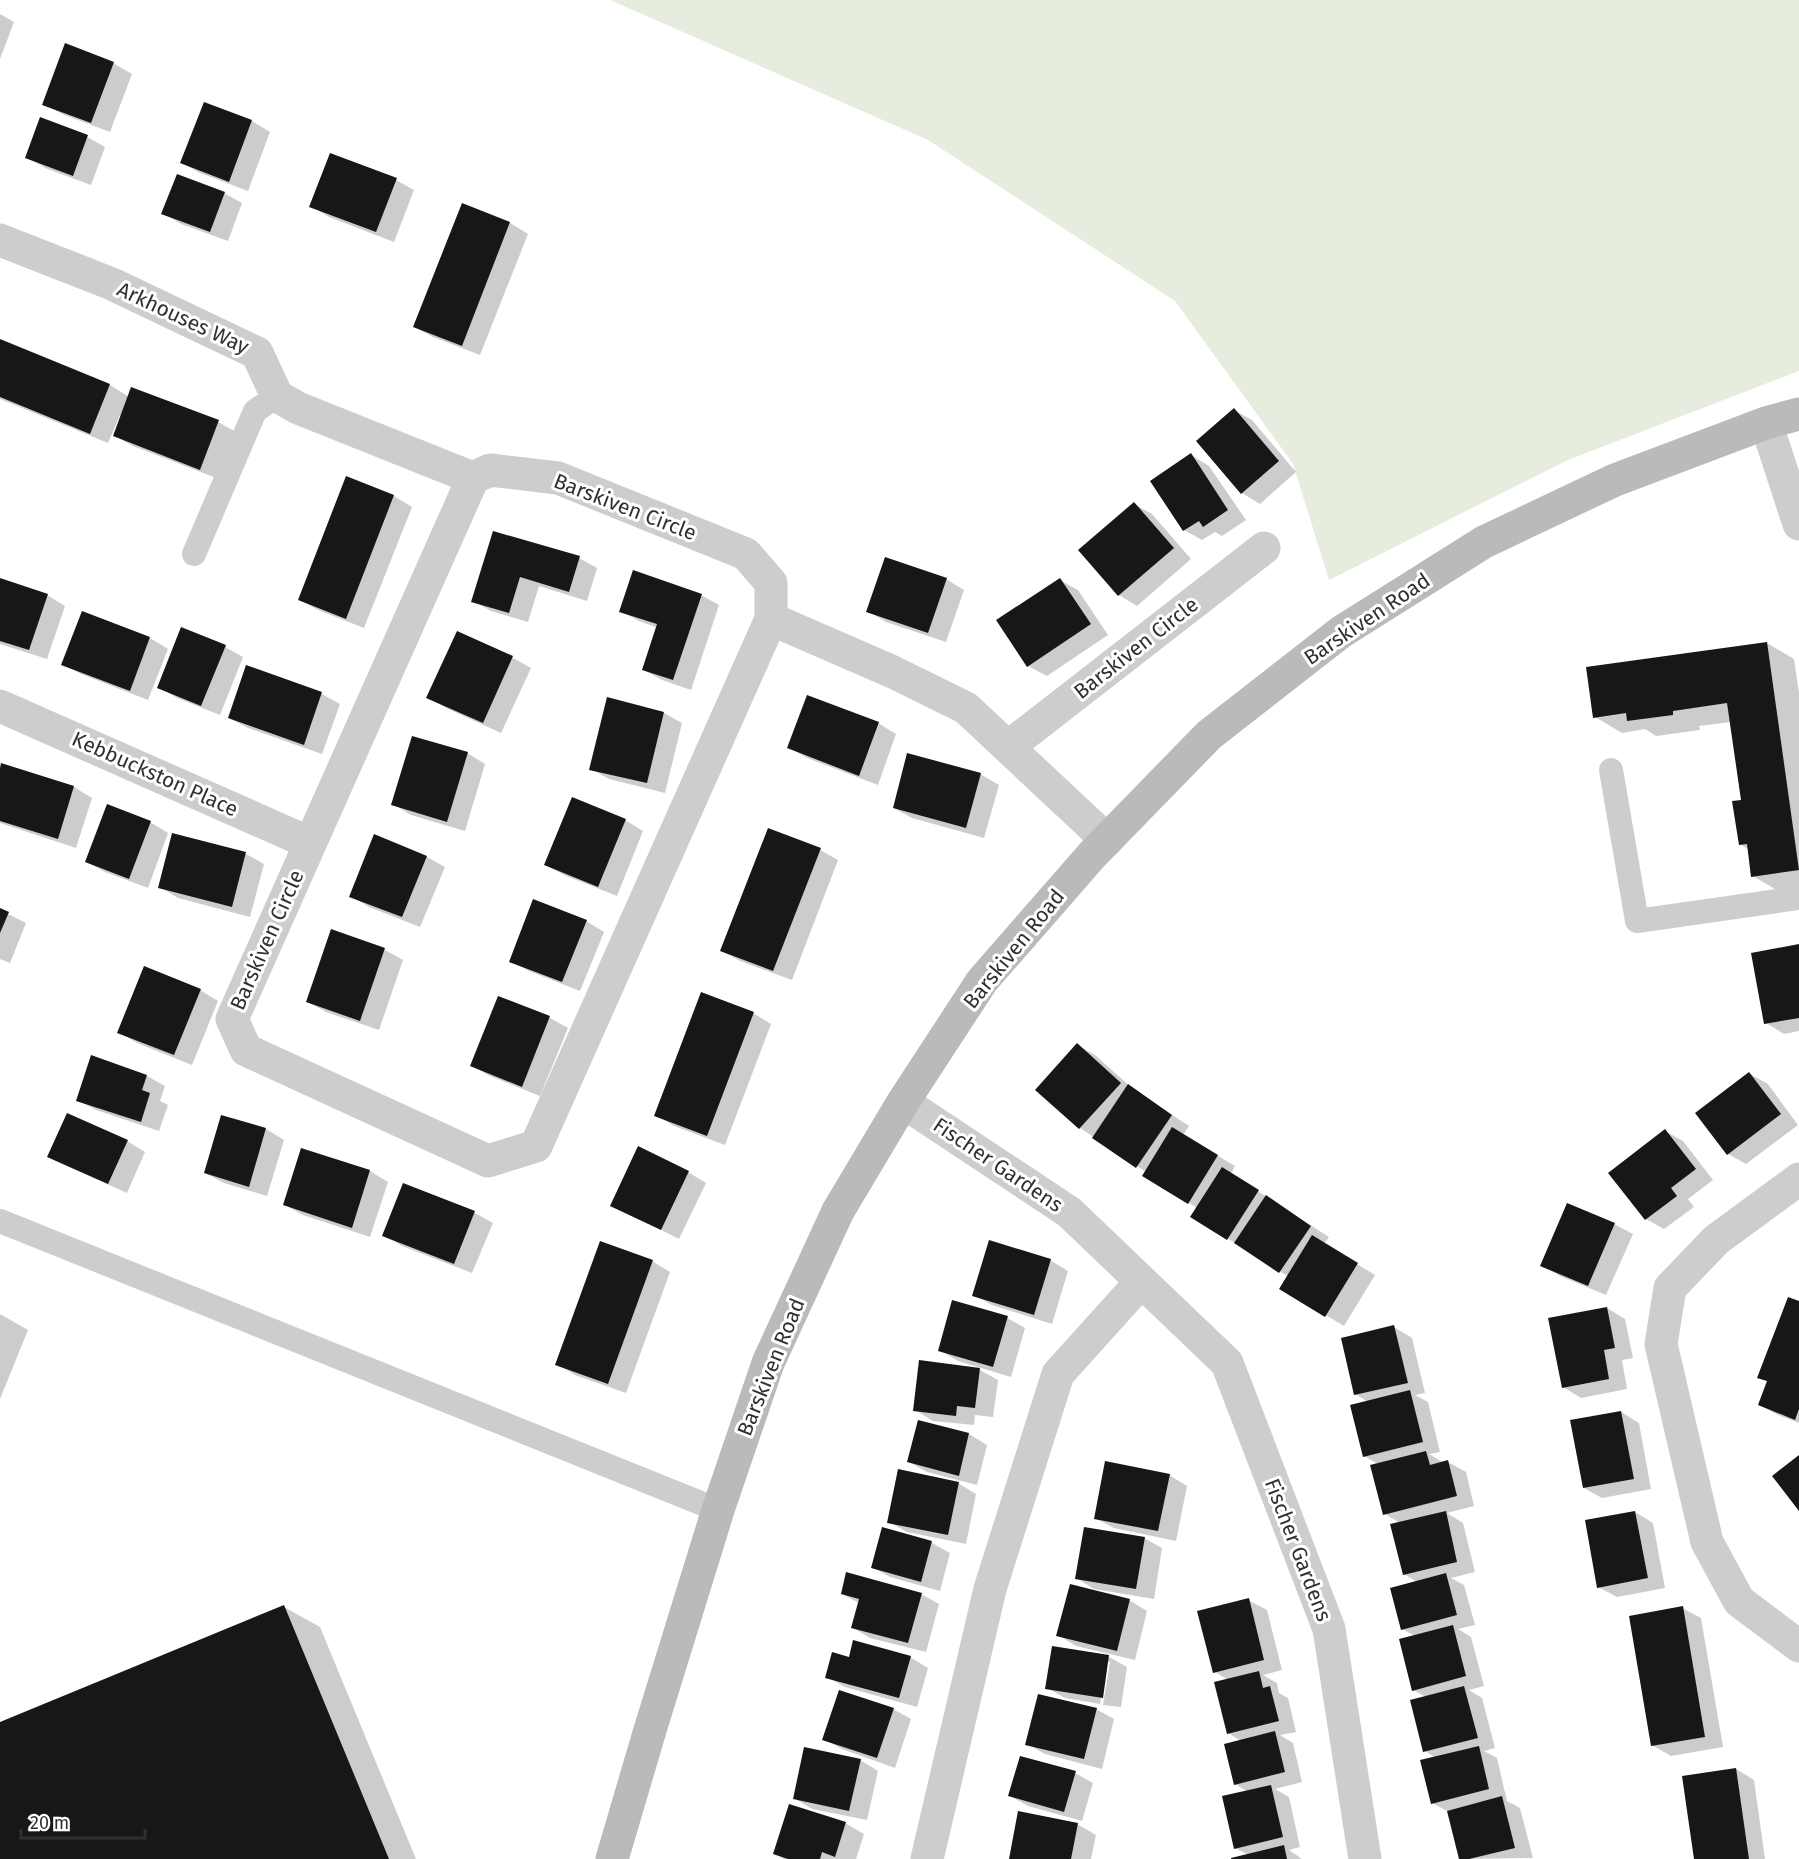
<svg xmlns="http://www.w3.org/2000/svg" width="1799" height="1859" viewBox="0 0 1799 1859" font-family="'Fira Sans',sans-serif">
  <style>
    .green { fill: #e7edde }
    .shadow { fill: #0003 }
    .building { fill: #171717 }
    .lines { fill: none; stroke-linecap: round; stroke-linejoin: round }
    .lane { stroke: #cdcdcd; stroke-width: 24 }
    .street { stroke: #cdcdcd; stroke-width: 33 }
    .secondary { stroke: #bababa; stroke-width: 33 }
    .labels { text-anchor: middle; stroke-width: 6; stroke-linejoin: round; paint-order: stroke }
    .street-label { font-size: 21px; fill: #303030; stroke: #fff }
  </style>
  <rect width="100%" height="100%" fill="#fff"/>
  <!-- green -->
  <path class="green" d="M610,0h1189v371l-231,89 -239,120 -36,-116 -118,-163 -247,-161z"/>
  <!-- shadow -->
  <path class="shadow" d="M0,14l14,8 -14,37z
    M113,63l19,11 -22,58 -48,-18 -18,-10z
    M205,104l47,17 18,11 -22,59 -48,-18 -18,-10z
    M87,137l18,10 -14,38 -46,-17 -18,-11z
    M396,180l18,10 -20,52 -65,-25 -18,-11z
    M224,193l18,10 -14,38 -47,-17 -18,-11z
    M463,205l47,18 18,11 -48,121 -47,-18 -18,-10z
    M0,340l110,45 19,12 89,25 18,10 -17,47 -86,-33 -18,-10 7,-20 -2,-1 -12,28 -108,-44z
    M1234,410l18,10 44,52 -36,32 -18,-11 -44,-51z
    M1191,455l18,11 37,54 -24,16 -7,-4 -13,8 -18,-10z
    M347,478l47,18 18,11 -48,121 -46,-18 -18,-10z
    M1134,504l18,10 39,45 -54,47 -18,-11 -38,-44z
    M494,533l85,25 18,10 -10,33 -48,-15 -11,36 -37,-11 -18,-10z
    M0,579l47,16 18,11 -18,53 -47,-15z
    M946,579l18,11 -18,52 -60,-20 -18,-11z
    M1060,580l18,10 30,45 -61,41 -19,-10z
    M701,595l18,10 -28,85 -29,-10 -18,-10 14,-42 -19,-7 -18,-10z
    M82,613l68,25 18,11 -20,51 -67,-26 -18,-10z
    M458,633l55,25 18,10 -30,65 -55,-25 -18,-11z
    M1767,643l27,16 5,34v196l-19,3 -27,-16 -4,-26 -9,-6 2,-42 -11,-80 -32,4 1,4 -44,6 -11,-7 -23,4 -27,-16z
    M225,647l18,10 -23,58 -43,-17 -18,-11z
    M247,667l75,27 18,10 -18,50 -74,-26 -19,-10z
    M664,713l18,10 -17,70 -56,-14 -18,-10z
    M878,723l18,11 -18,51 -71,-27 -18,-11z
    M467,753l18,11 -20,67 -54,-16 -18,-11z
    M2,765l72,22 18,11 -16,50 -76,-25v-50z
    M980,774l19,11 -15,53 -72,-20 -18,-10z
    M625,820l18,11 -26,65 -53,-21 -18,-10z
    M150,822l18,11 -20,55 -43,-16 -18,-10z
    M174,835l72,19 18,10 -14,53 -72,-19 -18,-11z
    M375,836l52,21 18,10 -25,60 -51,-20 -18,-11z
    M820,850l18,10 -46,120 -52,-19 -18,-10z
    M0,910l26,13 -16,40 -10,-4z
    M586,921l18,11 -24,59 -51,-20 -18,-10z
    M332,931l53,19 18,10 -24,70 -53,-18 -18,-10z
    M1799,946v85l-15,3 -18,-11z
    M200,990l18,11 -26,64 -55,-22 -18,-11z
    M499,998l51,20 18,10 -28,68 -50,-20 -18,-10z
    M753,1013l18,11 -46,121 -51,-19 -18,-11z
    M1077,1045l18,10 38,34 56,37 -6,9 52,31 -4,8 98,63 -5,7 51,31 -31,51 -62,-37 7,-12 -97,-61 5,-8 -53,-33 2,-3 -66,-44 -43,-39z
    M92,1057l55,19 18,10 -5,15 8,4 -9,26 -63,-21 -18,-10z
    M1750,1074l18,10 30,41 -52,39 -18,-10z
    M222,1116l44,13 18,11 -17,56 -43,-13 -19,-10z
    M1665,1131l18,10 30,39 -25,19 6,8 -30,22 -18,-10z
    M127,1141l18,11 -18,41 -60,-27 -18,-10z
    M302,1149l68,22 18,11 -18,55 -67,-22 -18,-10z
    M688,1172l18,11 -27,56 -67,-34z
    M404,1185l71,28 18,10 -21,50 -70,-27 -18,-11z
    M1614,1224l19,10 -27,61 -46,-19 -18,-11z
    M1050,1260l18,11 -16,53 -60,-19 -18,-10z
    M652,1261l18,11 -44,121 -51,-18 -18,-11z
    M1799,1303v120l-21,-8 -18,-10 8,-23 -10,-5z
    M1607,1308l18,11 8,39 -11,2 5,29 -46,9 -18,-11z
    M0,1314l28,16 -28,69z
    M1007,1318l18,10 -14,49 -53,-16 -19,-11z
    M1394,1327l18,11 13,55 -10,2 13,7 12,50 -11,2 15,9 4,-1 18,10 8,34 -27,7 16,10 12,49 -24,6 13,7 11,40 -17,4 13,8 13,49 -15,4 13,8 13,50 -11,3 13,7 10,43 13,7 13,50 -72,1 -12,-47 -17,-9 4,-45 -11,-7 1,-54 -13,-7 2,-54 -13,-7 15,-47 -13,-8 -4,-51 -15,-9 -7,-50 -14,-8 4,-54 -13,-8z
    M980,1370l18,10 -5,37 -18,-2 -1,10 -41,-4 -18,-11z
    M1621,1412l18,11 12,66 -49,9 -18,-10z
    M919,1421l50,13 18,11 -10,40 -50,-13 -18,-10z
    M1169,1475l18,11 -11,55 -62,-13 -19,-10z
    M958,1483l18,11 -10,50 -59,-12 -18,-10z
    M1635,1512l18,11 12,65 -48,9 -19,-10z
    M883,1529l49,14 18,10 -10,38 -50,-14 -18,-10z
    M1144,1538l18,10 -8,51 -60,-10 -18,-11z
    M842,1594h79l18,10 -13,48 -56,-14 -18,-11 7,-24z
    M1129,1600l18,11 -12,49 -59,-14 -18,-11z
    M1248,1600l19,10 15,60 -19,5 14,8 2,10 9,5 8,34 -16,3 13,8 9,39 -27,7 14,8 11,50 -11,3 13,9h-68l15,-4 -14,-7 13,-56 -13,-8 6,-43 -13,-8v-53l-13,-8z
    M284,1607l36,20 96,232h-416v-135z
    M1682,1608l19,10 22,129 -52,9 -19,-11z
    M1053,1648l56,9 18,10 -6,40 -18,-2 7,-43h-3l-7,42 -35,-6 -18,-10z
    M910,1657l18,11 -11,39 -72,-20 -18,-10z
    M893,1709l18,10 -16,49 -53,-19 -18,-10z
    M1096,1709l18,10 -12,50 -57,-15 -18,-10z
    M860,1760l18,11 -11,49 -55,-11 -18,-11z
    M1736,1769l18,11 11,79h-70z
    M1075,1773l18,10 -11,38 -54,-15 -18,-10z
    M845,1823l19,11 -8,25h-72l-9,-5z
    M1077,1824l19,11 -5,24h-81z"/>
  <!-- building -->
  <path class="building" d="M65,43l49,19 -23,61 -49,-18z
    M204,102l48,18 -23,62 -49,-19z
    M40,117l48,18 -15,41 -48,-18z
    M330,153l67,25 -21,54 -67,-25z
    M177,174l48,18 -15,40 -49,-18z
    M462,203l48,19 -48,124 -49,-19z
    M0,339l110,45 -20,50 -90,-37z
    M131,387l88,33 -19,50 -87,-34z
    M1234,408l45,53 -38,33 -45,-53z
    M1191,453l37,57 -25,17 -4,-6 -16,10 -33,-50z
    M346,476l48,19 -48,124 -48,-19z
    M1134,502l40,46 -56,48 -40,-46z
    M493,531l87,25 -11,36 -49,-15 -11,36 -38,-11z
    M885,557l62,21 -19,55 -62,-21z
    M633,570l69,24 -29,86 -31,-10 15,-46 -38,-12z
    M0,578l48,16 -19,56 -29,-9z
    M1060,578l31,46 -64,43 -31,-47z
    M82,611l68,26 -20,54 -69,-26z
    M181,627l45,18 -25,61 -44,-18z
    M457,631l56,25 -30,67 -57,-25z
    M1767,642l32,228 -48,7 -4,-33 -8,1 -7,-44 9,-1 -14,-97 -54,8v4l-46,6 -1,-8 -33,5 -7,-51z
    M246,665l76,27 -18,53 -76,-27z
    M807,695l72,27 -20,54 -72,-28z
    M607,697l57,15 -17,71 -58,-13z
    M412,736l56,16 -21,70 -56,-17z
    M907,753l74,20 -15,55 -73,-20z
    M1,763l73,23 -16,53 -58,-18v-53z
    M572,797l54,22 -28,68 -54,-22z
    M107,804l44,17 -22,58 -44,-17z
    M768,828l53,20 -48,123 -53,-20z
    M172,833l74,19 -14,55 -74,-19z
    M374,834l53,22 -25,61 -53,-20z
    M533,899l54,21 -25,62 -53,-20z
    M0,908l9,4 -9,21z
    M331,929l54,19 -25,73 -54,-19z
    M1799,944v74l-35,6 -13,-71z
    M144,966l57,23 -27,66 -57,-22z
    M701,992l53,20 -47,124 -53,-20z
    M498,996l52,20 -28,71 -52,-21z
    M1077,1043l44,40 -42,46 -44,-39z
    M91,1055l56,20 -5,15 8,3 -9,29 -65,-21z
    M1749,1072l32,42 -54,41 -32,-42z
    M1128,1084l44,31 -36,53 -44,-30z
    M67,1113l61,27 -20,44 -61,-27z
    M221,1115l45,13 -17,59 -45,-14z
    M1172,1127l46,28 -30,49 -46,-28z
    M1665,1129l31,40 -25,19 6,8 -32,24 -37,-47z
    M638,1146l51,25 -28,59 -51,-24z
    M301,1148l69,22 -18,58 -69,-23z
    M1222,1167l37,23 -32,50 -37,-23z
    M403,1183l72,28 -21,53 -72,-28z
    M1266,1195l45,31 -32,47 -45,-30z
    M1567,1203l48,20 -27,63 -48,-20z
    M1312,1235l46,28 -33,54 -46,-28z
    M989,1240l62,19 -17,56 -62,-19z
    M600,1241l53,19 -45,124 -53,-19z
    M1788,1297l11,4v108l-4,11 -37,-15 9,-24 -10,-3z
    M952,1300l56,16 -15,51 -55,-16z
    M1607,1307l8,41 -11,2 5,29 -47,9 -14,-70z
    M1394,1325l14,58 -54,12 -13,-57z
    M919,1360l61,8 -5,40 -18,-2 -1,10 -43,-5z
    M1410,1390l13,52 -60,15 -13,-52z
    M1621,1411l13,68 -51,9 -13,-68z
    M918,1420l51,13 -10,43 -52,-14z
    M1426,1451l4,14 18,-5 9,36 -74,19 -13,-50z
    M1799,1455v56l-27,-35z
    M1105,1461l65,13 -12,57 -64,-12z
    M898,1469l61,13 -11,53 -61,-12z
    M1446,1511l11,51 -54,13 -13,-51z
    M1635,1511l13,67 -51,10 -12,-68z
    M882,1527l50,14 -11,41 -50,-14z
    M1084,1527l61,10 -9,52 -61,-10z
    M846,1572l76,21 -14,50 -57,-15 8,-29 -18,-5z
    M1446,1573l11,42 -56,15 -11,-42z
    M1070,1584l60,15 -13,52 -61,-15z
    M1249,1598l15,62 -51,13 -16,-62z
    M284,1605l105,254h-389v-137z
    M1683,1606l22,131 -54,9 -22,-130z
    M1453,1625l13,51 -54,15 -13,-52z
    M853,1640l58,16 -12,42 -74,-20 7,-26 17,5z
    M1052,1646l57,9 -6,43 -58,-9z
    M1259,1671l4,17 7,-2 9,35 -52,13 -13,-52z
    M1464,1686l14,52 -55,14 -13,-52z
    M839,1690l55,18 -17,50 -55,-18z
    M1038,1694l59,14 -13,51 -59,-14z
    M1275,1731l10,41 -51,13 -10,-41z
    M1479,1746l10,43 -58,15 -11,-44z
    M804,1747l57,12 -12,52 -56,-12z
    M1020,1756l56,15 -12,41 -56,-16z
    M1736,1768l13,91h-55l-12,-83z
    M1271,1785l12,52 -49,12 -12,-53z
    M1502,1796l13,52 -46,11h-10l-12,-48z
    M789,1804l57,18 -11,35 -13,-5 -2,7h-32l-15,-5z
    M1018,1811l60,12 -7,36h-62z
    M1284,1845l3,14h-56v-1z"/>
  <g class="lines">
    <!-- lane -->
    <path class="lane" d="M194,554l61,-143 22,-15
      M1611,770l26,151 162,-23
      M0,1221l718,289"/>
    <!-- street -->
    <path class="street" d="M0,240l112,44 145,69 20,43 21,12 175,70
      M1766,423l33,101
      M490,470l68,8 188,76 25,29v36l-235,527 -48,15 -242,-111 -14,-31 241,-541z
      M771,619l122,53 73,36 141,132
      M0,706l310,137
      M1008,747l256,-199
      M903,1102l166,110 158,151 102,266 36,230
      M1799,1179l-83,61 -46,48 -9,56 46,198 32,59 60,45
      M927,1859l63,-270 68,-215 83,-92"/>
    <!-- secondary -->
    <path class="secondary" d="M612,1859l38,-129 68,-220 50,-147 70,-152 65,-109 79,-121 110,-126 117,-120 132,-103 143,-90 131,-62 151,-57 33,-9"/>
  </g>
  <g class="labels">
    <!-- street labels -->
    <g class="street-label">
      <text transform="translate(183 318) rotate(25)" y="7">Arkhouses Way</text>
      <text transform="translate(625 507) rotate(21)" y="7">Barskiven Circle</text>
      <text transform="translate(1367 619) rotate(-34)" y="7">Barskiven Road</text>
      <text transform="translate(1136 648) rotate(-38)" y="7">Barskiven Circle</text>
      <text transform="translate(155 774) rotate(24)" y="7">Kebbuckston Place</text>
      <text transform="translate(267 940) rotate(-66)" y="7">Barskiven Circle</text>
      <text transform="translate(1014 949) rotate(-51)" y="7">Barskiven Road</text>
      <text transform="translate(998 1165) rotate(34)" y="7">Fischer Gardens</text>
      <text transform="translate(771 1367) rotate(-68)" y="7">Barskiven Road</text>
      <text transform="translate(1298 1550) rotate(69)" y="7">Fischer Gardens</text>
    </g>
  </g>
  <!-- scale -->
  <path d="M21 1829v9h124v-9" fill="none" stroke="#303030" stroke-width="3"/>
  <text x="30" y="1829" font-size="18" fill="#303030" stroke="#ffffff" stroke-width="4.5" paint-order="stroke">20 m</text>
</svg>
